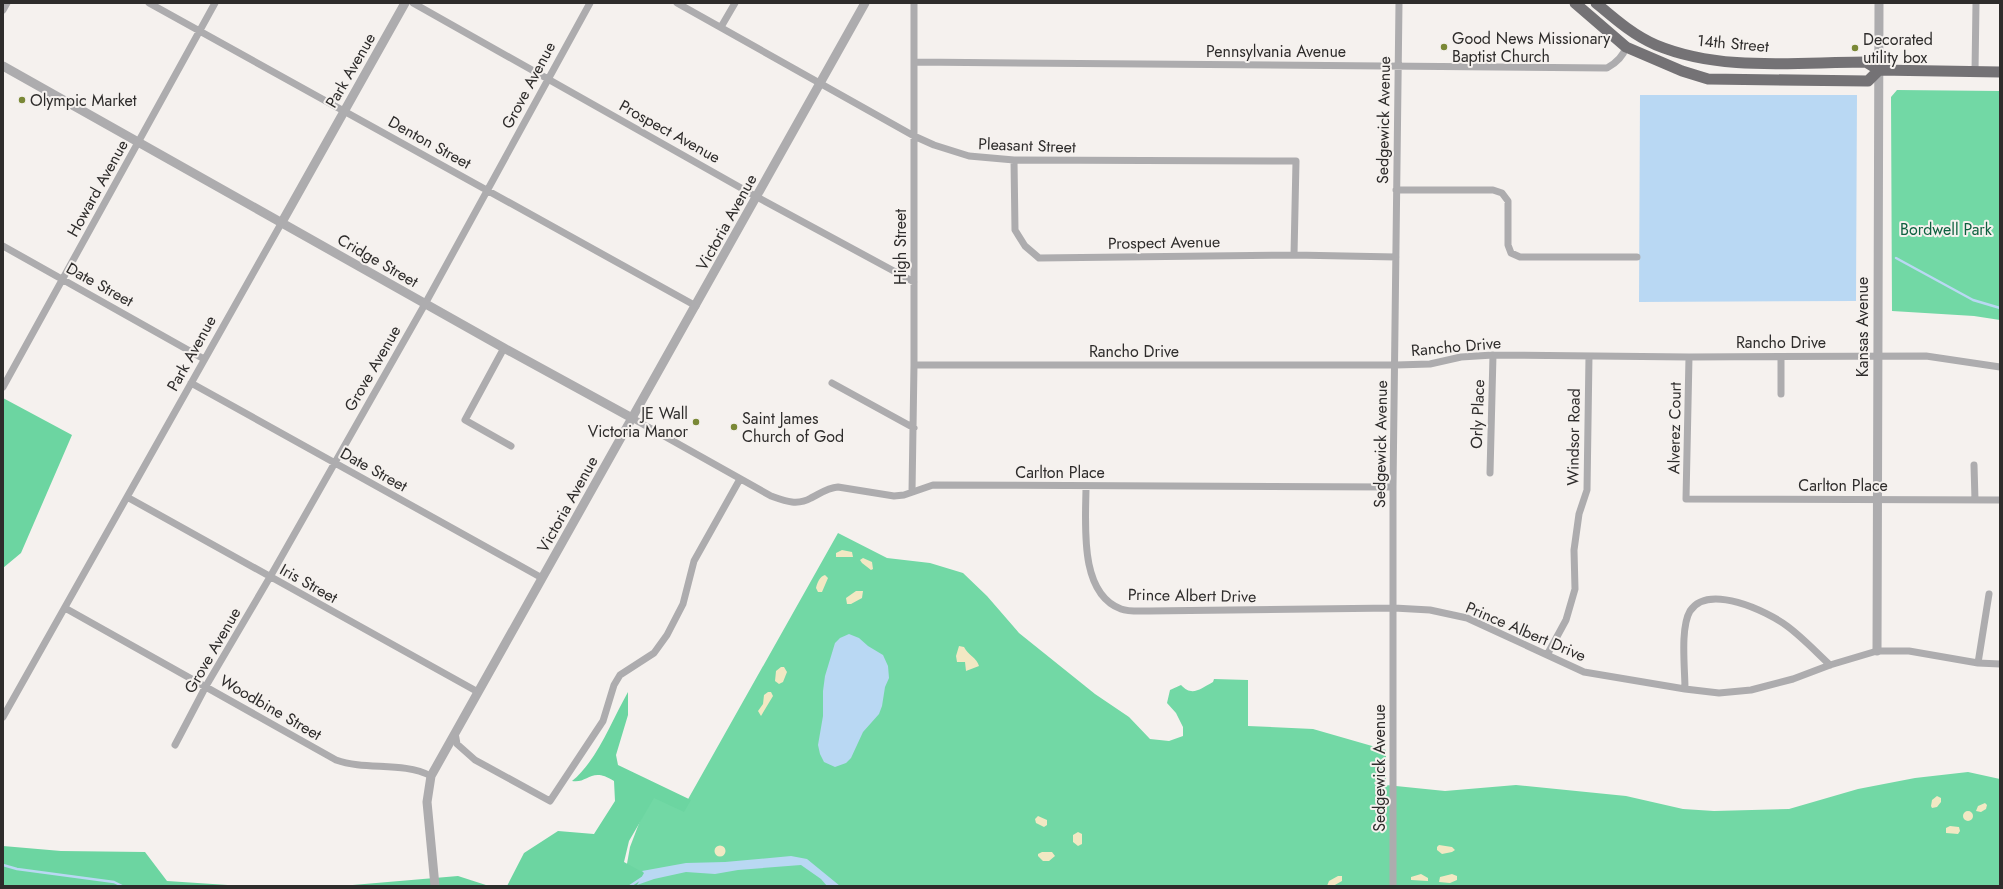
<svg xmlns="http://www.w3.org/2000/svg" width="2003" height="889" viewBox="0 0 2003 889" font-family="Jost,sans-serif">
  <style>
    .green { fill: #72d8a5 }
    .forest { fill: #6cd5a1 }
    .sand { fill: #f2e8c3 }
    .water { fill: #b9d8f3 }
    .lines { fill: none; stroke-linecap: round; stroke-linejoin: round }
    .stream { stroke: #b9d8f3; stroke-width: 2.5 }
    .minor { stroke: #adacae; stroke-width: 7 }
    .tertiary { stroke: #adacae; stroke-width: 9 }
    .primary { stroke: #747275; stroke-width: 11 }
    .poi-dot { fill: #7a8836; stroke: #f5f1ee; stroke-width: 1.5 }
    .labels { text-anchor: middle; stroke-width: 4; stroke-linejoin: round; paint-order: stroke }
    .poi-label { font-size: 16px; fill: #2e2c2b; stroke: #f5f1ee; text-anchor: start }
    .street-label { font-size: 16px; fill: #2e2c2b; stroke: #f5f1ee }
    .park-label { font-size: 16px; fill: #0d603f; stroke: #f5f1ee }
  </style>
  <rect width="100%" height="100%" fill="#f5f1ee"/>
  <!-- green -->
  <path class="green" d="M1897,90l103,1v229l-26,-4 -82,-5 -1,-214z
    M838,533l49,25 43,5 33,10 24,23 32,37 76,61 34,23 21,22 19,2 14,-5v-9l-7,-14 -9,-10 3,-13 11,-5c11,12 19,4 32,-3l1,-3 34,1v46l65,3 73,21v35l59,6 71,-6 110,11 57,13 31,2 75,-2 69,-20 57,-11 53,-6 32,7v107h-1377l7,-39 24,-63 33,17z"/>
  <!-- forest -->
  <path class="forest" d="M3,398l69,37 -51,118 -18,15z
    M628,692v23l-12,40 2,10 73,35 -7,12 -30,-14 -25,43 -5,21 20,11 -8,13h-129l17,-33 34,-22 36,3 21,-33 -1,-20c-23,-15 -26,3 -42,0 25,-20 40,-61 56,-89z
    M3,846l58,5 84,1 22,29 76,5h-240z
    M458,876l31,10h-148z"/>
  <!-- sand -->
  <path class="sand" d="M842,550l10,2 1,5h-17v-4z
    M863,558l9,4 1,7 -2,1 -9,-7 -2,-3z
    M825,575l3,3 -6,14h-4l-2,-4c1,-5 4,-12 9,-13z
    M856,591h7l-1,7 -11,6h-4l-1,-6z
    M959,646l5,1c4,8 13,11 15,19l-13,5 -1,-9h-8l-1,-6z
    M781,667h3l3,5 -4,10 -4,2 -4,-3 1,-10z
    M768,692h3l2,4 -12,20 -3,-5 5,-7 1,-9z
    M1937,796l4,2v4l-4,5 -5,1 -1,-2 1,-6z
    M1985,803l2,2 -1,4 -5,3 -5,-1 2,-5z
    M1963 816a5 5 0 1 1 10 0a5 5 0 1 1-10 0Z
    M1038,816l9,4v5l-3,2 -8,-4 -1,-4z
    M1950,826l9,1 1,4 -2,3 -12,-1v-5z
    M1078,832l4,2v10l-4,2 -5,-4v-7z
    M1439,845l13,2 3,3 -3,2 -10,2 -5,-4v-3z
    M714.5 851a5.5 5.5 0 1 1 11 0a5.5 5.5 0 1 1-11 0Z
    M1042,852h10l3,4 -6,5h-6l-5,-5v-2z
    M1421,874l7,4v3l-17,-1v-3z
    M1452,874l5,2v4l-7,3 -11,-1 1,-5z
    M1338,876h4v5l-9,5h-6l2,-5z"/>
  <!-- water -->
  <path class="water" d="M1640,95h217l-1,206 -217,1z
    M849,634l10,4 9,8 15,9 5,11 1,12 -4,9 -3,19 -3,8 -16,18 -12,26 -5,5 -11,4 -11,-5 -4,-8 -2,-9 5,-29v-25l2,-15 10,-33 5,-5z
    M791,856l16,3 33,27h-13l-6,-7 -20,-14 -63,5 -23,4 -29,-2 -32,7 -17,6 7,-12 -2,-2 44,-8 39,-1z"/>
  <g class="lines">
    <!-- stream -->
    <path class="stream" d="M1896,258l77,42 27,8
      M3,865l14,4 97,13 8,4
      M630,886l12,-8"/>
    <!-- minor -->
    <path class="minor" d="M149,3l547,303
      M413,3l344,194 157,85
      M677,3l237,133 20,9 35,11 45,4 282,1 -2,94
      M3,10l4,-7
      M721,27l14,-24
      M915,62l692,6c9,-5 16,-11 19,-21
      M1975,72l1,-69
      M1014,160l1,70 10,16 14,12 255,-3 102,2
      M1396,190h97l9,3 6,8v44l3,8 9,4h117
      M3,246l201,113
      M504,348l-39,72 46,26
      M1689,357l-3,142 314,1
      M914,365h482l34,-1 31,-7 32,-2 196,2 237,-1 74,11
      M191,383l351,195
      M832,383l82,45
      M3,387l212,-384
      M1781,394v-37
      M632,418l139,78c14,5 26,10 40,2 10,-5 16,-10 27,-11l56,9 10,-1 29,-10 460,2
      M1974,465l1,35
      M1490,473l3,-118
      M1086,486c0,36 -8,107 35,123 8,3 20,2 28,2l245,-3 36,2 37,8 117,54 101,17 34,4 32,-3 42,-11 37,-14 47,-14h32l69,12 22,1
      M912,492l2,-127v-362
      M127,497l351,195
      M65,608l271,152c30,11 66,1 95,16
      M1547,655l19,-35 9,-31 -1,-39 5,-36 8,-24 2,-134
      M1978,663l11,-69
      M1685,689c0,-20 -5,-61 5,-78 18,-28 77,0 97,15 15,11 29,26 43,39
      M3,717l279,-495
      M455,733l2,11 18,16 75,41 53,-80 11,-36 6,-10 34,-22 13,-18 16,-31 11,-43 46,-82
      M175,745l31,-59 64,-109 155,-273 165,-301
      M1393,886v-399l6,-484"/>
    <!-- tertiary -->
    <path class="tertiary" d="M3,66l501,282 128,70
      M282,222l123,-219
      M1877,651l2,-648
      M435,886l-8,-84 4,-26 434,-773"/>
    <!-- primary -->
    <path class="primary" d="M1575,3l51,44 56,24 26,8 160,2 11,-11 121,2
      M1596,3c19,16 37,32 60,42 65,27 140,17 210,17l13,8"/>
  </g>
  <!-- markers -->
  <g class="poi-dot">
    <circle cx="1444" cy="47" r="4"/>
    <circle cx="1855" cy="48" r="4"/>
    <circle cx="22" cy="100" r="4"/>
    <circle cx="696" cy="422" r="4"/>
    <circle cx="734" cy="427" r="4"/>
  </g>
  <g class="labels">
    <!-- poi labels -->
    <g class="poi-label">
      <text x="1452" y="44">Good News Missionary<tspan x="1452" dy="18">Baptist Church</tspan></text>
      <text x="1863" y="45">Decorated<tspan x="1863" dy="18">utility box</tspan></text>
      <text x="30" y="106">Olympic Market</text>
      <text x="688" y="419" text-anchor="end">JE Wall<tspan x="688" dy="18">Victoria Manor</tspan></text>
      <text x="742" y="424">Saint James<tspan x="742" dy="18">Church of God</tspan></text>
    </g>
    <!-- street labels -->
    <g class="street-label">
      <text transform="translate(1733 43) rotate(5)" y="6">14th Street</text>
      <text x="1276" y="57">Pennsylvania Avenue</text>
      <text transform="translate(350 70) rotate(-60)" y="6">Park Avenue</text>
      <text transform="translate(528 85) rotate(-62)" y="6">Grove Avenue</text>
      <text transform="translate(1383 120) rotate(-89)" y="6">Sedgewick Avenue</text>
      <text transform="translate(670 131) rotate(29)" y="6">Prospect Avenue</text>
      <text transform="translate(430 142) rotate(29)" y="6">Denton Street</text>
      <text transform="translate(1027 145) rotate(2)" y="6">Pleasant Street</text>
      <text transform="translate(97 188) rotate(-61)" y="6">Howard Avenue</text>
      <text transform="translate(726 222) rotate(-61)" y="6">Victoria Avenue</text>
      <text transform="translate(1164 242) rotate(-1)" y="6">Prospect Avenue</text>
      <text transform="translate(900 247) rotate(-90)" y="6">High Street</text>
      <text transform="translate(378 260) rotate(30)" y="6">Cridge Street</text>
      <text transform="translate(100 284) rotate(29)" y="6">Date Street</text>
      <text transform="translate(1862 327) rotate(-90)" y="6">Kansas Avenue</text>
      <text x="1781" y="348">Rancho Drive</text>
      <text transform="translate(1456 346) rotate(-5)" y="6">Rancho Drive</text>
      <text x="1134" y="357">Rancho Drive</text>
      <text transform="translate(191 353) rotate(-61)" y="6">Park Avenue</text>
      <text transform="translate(372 368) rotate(-60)" y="6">Grove Avenue</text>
      <text transform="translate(1477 414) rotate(-88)" y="6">Orly Place</text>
      <text transform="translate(1674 428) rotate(-89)" y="6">Alverez Court</text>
      <text transform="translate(1573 437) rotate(-89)" y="6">Windsor Road</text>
      <text transform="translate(1380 444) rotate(-89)" y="6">Sedgewick Avenue</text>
      <text transform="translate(374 469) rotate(29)" y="6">Date Street</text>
      <text x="1060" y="478">Carlton Place</text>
      <text x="1843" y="491">Carlton Place</text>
      <text transform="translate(567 504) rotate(-61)" y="6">Victoria Avenue</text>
      <text transform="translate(309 583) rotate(29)" y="6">Iris Street</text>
      <text transform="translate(1192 595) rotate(1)" y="6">Prince Albert Drive</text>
      <text transform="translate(1526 631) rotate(23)" y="6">Prince Albert Drive</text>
      <text transform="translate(212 650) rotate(-60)" y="6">Grove Avenue</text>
      <text transform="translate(271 707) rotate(30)" y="6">Woodbine Street</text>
      <text transform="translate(1379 768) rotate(-90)" y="6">Sedgewick Avenue</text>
    </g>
    <!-- park labels -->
    <g class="park-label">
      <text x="1946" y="235">Bordwell Park</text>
    </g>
  </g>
  <!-- border -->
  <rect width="2003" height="889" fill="none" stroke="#2e2c2b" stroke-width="8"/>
</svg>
